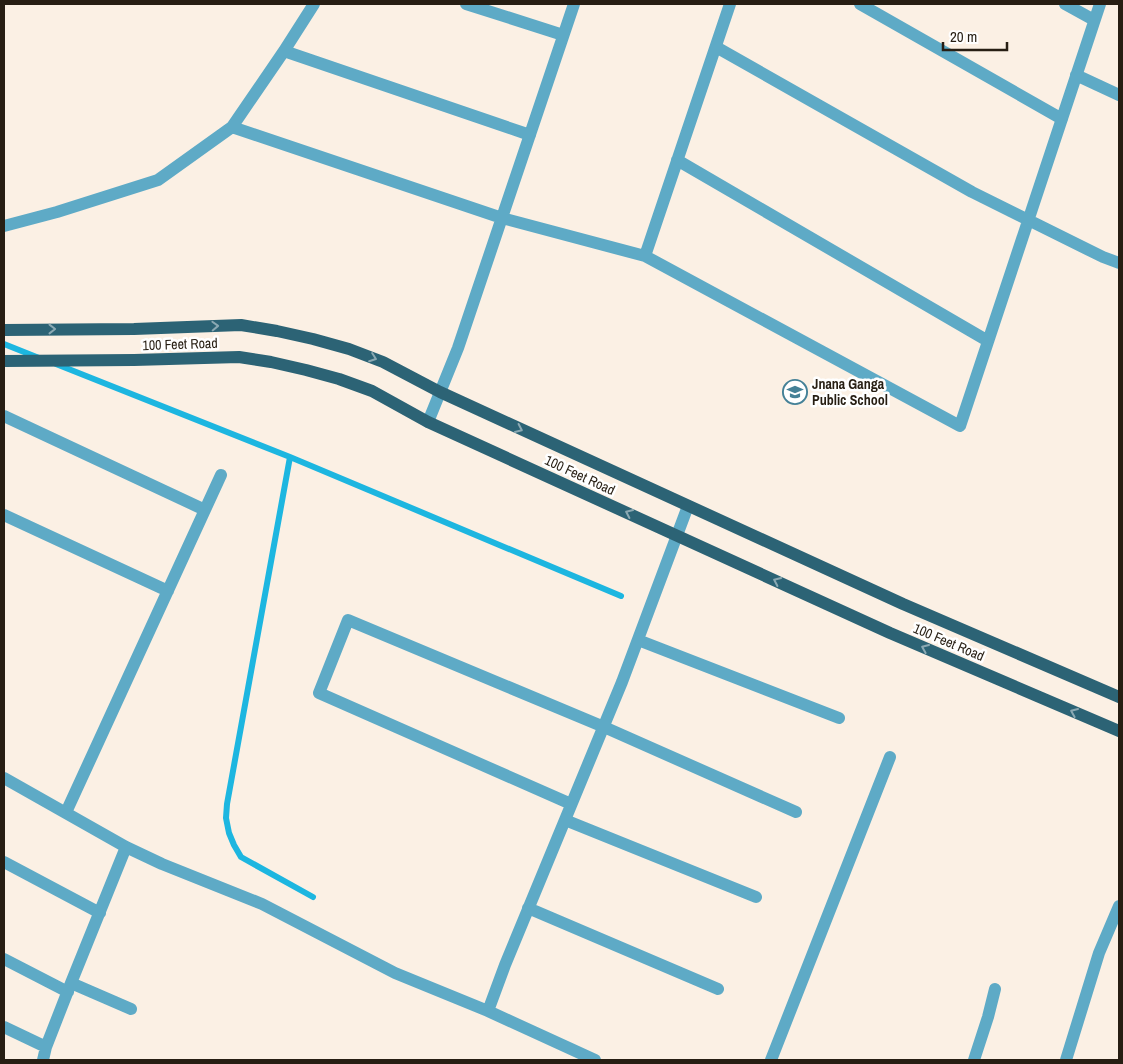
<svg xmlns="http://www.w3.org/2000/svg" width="1123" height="1064" viewBox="0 0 1123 1064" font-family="'Archivo Narrow',sans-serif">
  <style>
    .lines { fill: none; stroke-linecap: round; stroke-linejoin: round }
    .stream { stroke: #1db6e0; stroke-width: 6 }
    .minor { stroke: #5eaac6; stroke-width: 12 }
    .major { stroke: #2c6375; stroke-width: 12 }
    .oneway { stroke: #8ba9b3 }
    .labels { text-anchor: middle; stroke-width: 5; stroke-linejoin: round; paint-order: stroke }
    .street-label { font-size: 14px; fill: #271e13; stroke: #fff }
    .poi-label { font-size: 14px; font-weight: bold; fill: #271e13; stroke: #fff; text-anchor: start }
  </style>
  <rect width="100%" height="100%" fill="#fbf0e4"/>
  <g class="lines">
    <!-- stream -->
    <path class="stream" d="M4,344l35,14
      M56,364l234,93 331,139
      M290,457l-63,347 -1,14 3,15 5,12 7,12 72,40"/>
    <!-- minor -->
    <path class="minor" d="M314,4l-30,47 -52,76 270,91 143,38 315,170 140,-422
      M466,4l97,31
      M860,4l202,115
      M1065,4l29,16
      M716,47l256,145 131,65 16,6
      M284,51l246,84
      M1076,75l43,20
      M677,160l311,181
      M4,226l53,-14 101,-32 74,-53
      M645,256l85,-252
      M4,416l201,94
      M428,422l30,-74 116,-344
      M4,515l164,76
      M638,640l201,78
      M4,778l122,69 36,17 100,40 133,69 93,38 107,49
      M571,804l-252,-111 29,-73 256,107 192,85
      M68,808l153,-333
      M565,820l191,77
      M4,862l96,51
      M528,908l190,81
      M4,959l64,33
      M71,983l60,26
      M488,1011l17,-46 117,-283 66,-176
      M4,1027l42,20
      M43,1060l3,-13 25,-64 55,-136
      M771,1060l119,-303
      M974,1060l14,-43 7,-28
      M1066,1060l33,-107 20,-47"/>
    <!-- major -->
    <path class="major" d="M4,330l130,-1 107,-4 36,6 36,8 36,10 34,13 57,30 463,212 216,93
      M4,361l130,-1 105,-3 32,5 35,8 33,9 33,12 56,31 462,211 229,98"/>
  </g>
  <!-- one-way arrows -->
  <defs><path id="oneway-chevron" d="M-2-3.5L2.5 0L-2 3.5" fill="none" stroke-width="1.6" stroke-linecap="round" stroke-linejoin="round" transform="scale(1.25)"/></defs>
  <g class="oneway">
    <use href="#oneway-chevron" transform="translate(215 326) rotate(-2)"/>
    <use href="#oneway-chevron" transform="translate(52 329)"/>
    <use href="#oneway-chevron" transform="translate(373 358) rotate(20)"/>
    <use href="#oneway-chevron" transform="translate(519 429) rotate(25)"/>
    <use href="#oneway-chevron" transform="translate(629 513) rotate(-155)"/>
    <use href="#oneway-chevron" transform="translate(777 581) rotate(-155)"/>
    <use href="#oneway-chevron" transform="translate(925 648) rotate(-157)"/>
    <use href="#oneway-chevron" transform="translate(1074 712) rotate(-157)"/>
  </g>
  <!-- icons -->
  <defs>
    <symbol id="school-ring" viewBox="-11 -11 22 22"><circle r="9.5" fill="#fff" stroke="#448197" stroke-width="1.5"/><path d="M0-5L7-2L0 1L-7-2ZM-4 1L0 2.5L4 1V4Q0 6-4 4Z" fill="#448197"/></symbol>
  </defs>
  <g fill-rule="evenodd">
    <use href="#school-ring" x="781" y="378" width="28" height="28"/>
  </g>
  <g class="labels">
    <!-- street labels -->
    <g class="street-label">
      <text transform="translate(180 344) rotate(-2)" y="5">100 Feet Road</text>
      <text transform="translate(580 475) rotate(25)" y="5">100 Feet Road</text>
      <text transform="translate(949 642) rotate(23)" y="5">100 Feet Road</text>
    </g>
    <!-- poi labels -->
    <g class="poi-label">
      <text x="812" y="389">Jnana Ganga<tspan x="812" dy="16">Public School</tspan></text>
    </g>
  </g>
  <!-- border -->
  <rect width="1123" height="1064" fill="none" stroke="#271e13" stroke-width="10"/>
  <!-- scale -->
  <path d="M943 42v8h64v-8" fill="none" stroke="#271e13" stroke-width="2.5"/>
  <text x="950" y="42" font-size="15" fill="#271e13" stroke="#ffffff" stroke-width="4" paint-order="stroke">20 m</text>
</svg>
